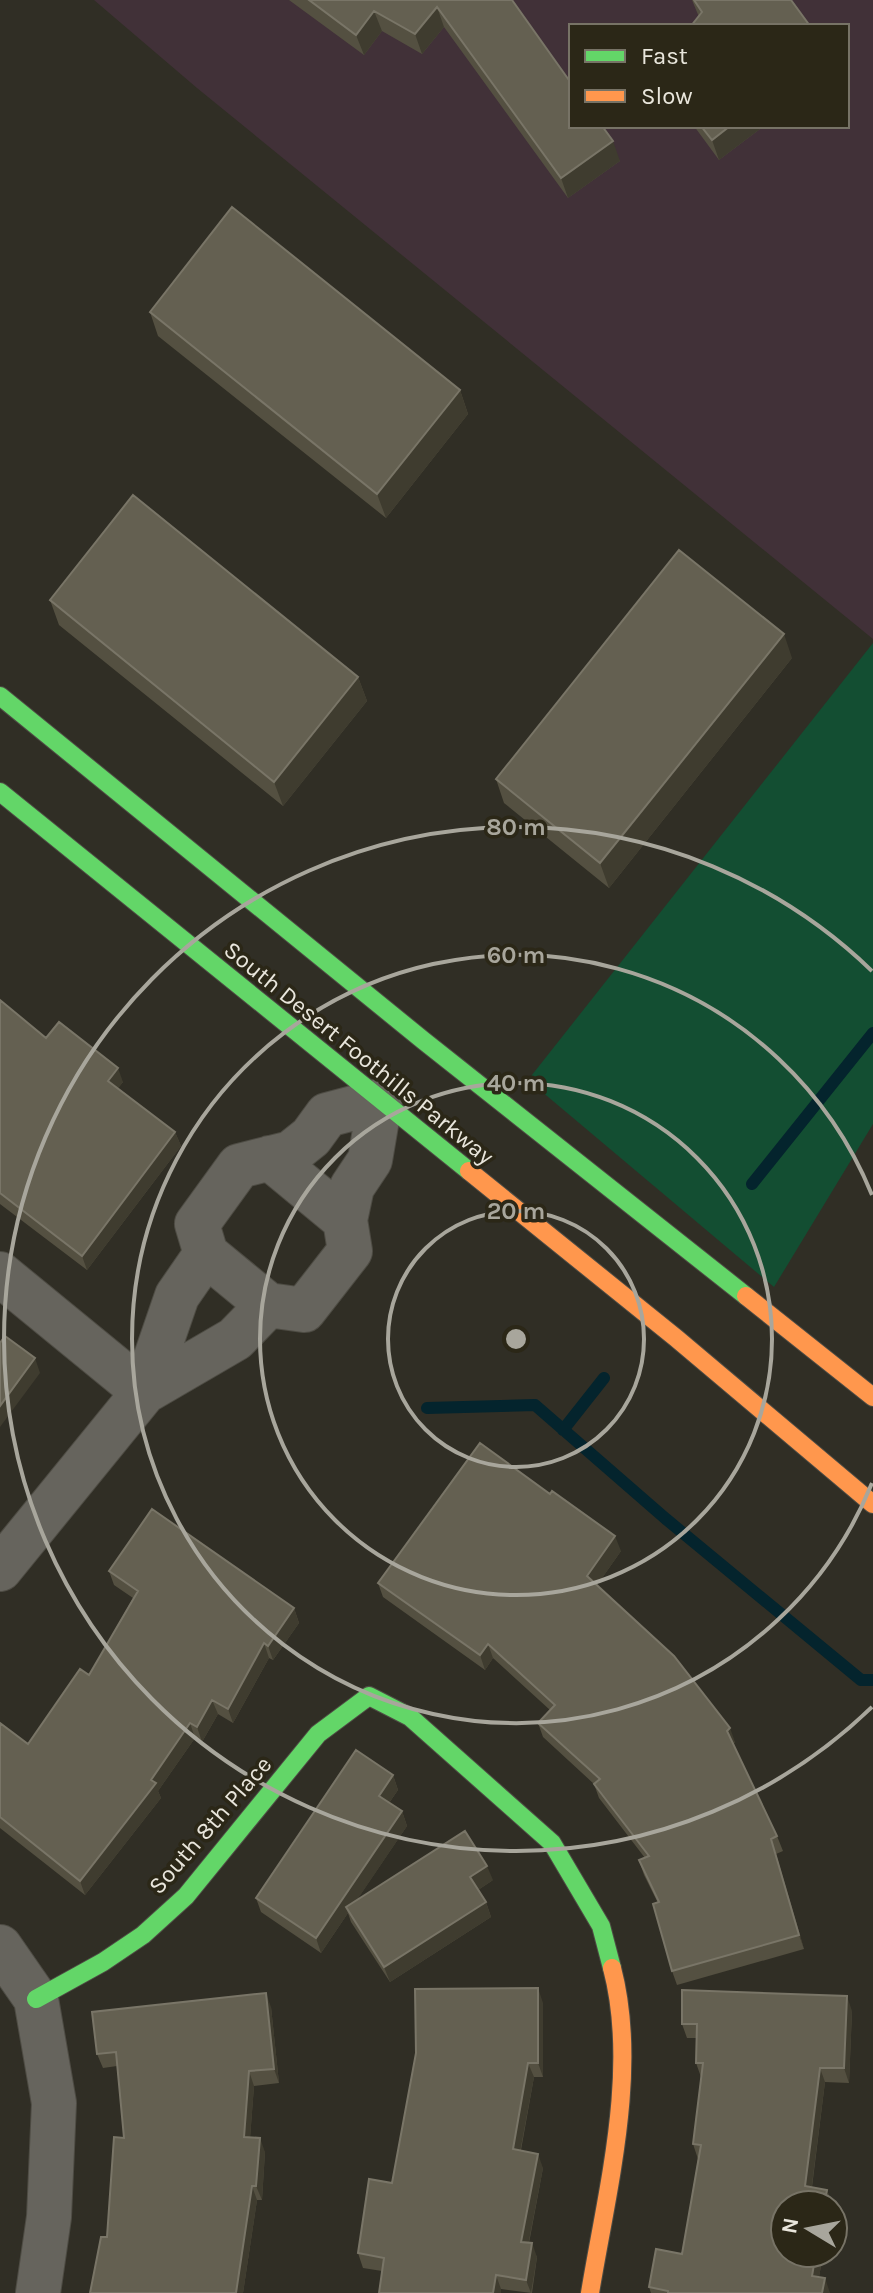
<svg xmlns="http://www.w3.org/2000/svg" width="873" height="2293" viewBox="0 0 873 2293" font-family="Karla,sans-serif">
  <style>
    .education { fill: #413138; fill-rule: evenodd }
    .green { fill: #134e32 }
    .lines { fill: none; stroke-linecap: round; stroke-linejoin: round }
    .stream { stroke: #04242d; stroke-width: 12 }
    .street-casing { stroke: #4e4c44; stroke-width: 46 }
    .fast-casing { stroke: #4e4c44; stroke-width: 20 }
    .slow-casing { stroke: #4e4c44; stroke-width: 20 }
    .street { stroke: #66645d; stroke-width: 44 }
    .fast { stroke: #63d668; stroke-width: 18 }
    .slow { stroke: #ff974d; stroke-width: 18 }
    .wall { fill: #545041 }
    .shaded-wall { fill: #3f3c2f }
    .building { fill: #646051; stroke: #797567; stroke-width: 2 }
    .ring { fill: none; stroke: #a8a69c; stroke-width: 4 }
    .labels { text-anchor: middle; stroke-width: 7; stroke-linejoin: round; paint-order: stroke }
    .street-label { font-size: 24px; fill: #e9e6dc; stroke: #2b2717 }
    .centre { fill: #a8a69c; stroke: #2b2717; stroke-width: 4 }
    .ring-label { font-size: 24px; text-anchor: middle; font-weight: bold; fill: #a8a69c; stroke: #2b2717; stroke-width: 7; stroke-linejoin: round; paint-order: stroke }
  </style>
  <rect width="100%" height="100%" fill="#302e25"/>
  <!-- education -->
  <path class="education" d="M94,0h779v639l-676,-551zM571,26h276v100h-276z"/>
  <!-- green -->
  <path class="green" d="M873,643v481l-99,163 -246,-207z"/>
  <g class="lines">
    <!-- stream -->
    <path class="stream" d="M752,1184l121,-151
      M427,1408l108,-3 131,114 195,161h12
      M563,1430l41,-52"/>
    <defs>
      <path id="street" d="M270,1158l75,62
        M206,1254l62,51
        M0,1274l144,118
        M0,1569l144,-177 33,-96 29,-42 -9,-30 42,-58 52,-13 20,-16 16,-22 53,-14 -10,59 -18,27 -7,33 5,31 -46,59 -36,-5 -33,34 -91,53
        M0,1947l36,52 18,104 -5,114 -11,76"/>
      <path id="fast" d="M0,696l424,345 322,255
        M0,792l469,379
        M36,1999l67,-37 40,-27 43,-39 132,-162 51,-38 41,21 142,126 49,83 11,42"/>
      <path id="slow" d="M469,1171l207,167 197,166
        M746,1296l127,101
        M590,2293c17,-103 49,-223 22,-325"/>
    </defs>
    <!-- street casing -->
    <use href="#street" class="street-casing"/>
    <!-- fast casing -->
    <use href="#fast" class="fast-casing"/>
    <!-- slow casing -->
    <use href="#slow" class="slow-casing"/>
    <!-- street -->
    <use href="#street" class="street"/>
    <!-- fast -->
    <use href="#fast" class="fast"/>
    <!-- slow -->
    <use href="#slow" class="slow"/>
  </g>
  <!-- wall -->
  <path class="wall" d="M289,0h223l108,161 -52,37 -124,-171 -22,27 -40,-23 -18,24z
    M692,0h99l-92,17z
    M694,126h70l-45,34z
    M150,312l310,78 8,24 -82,104 -228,-182z
    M50,600l308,77 9,24 -84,105 -224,-181z
    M792,658l-183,230 -105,-85 -8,-24z
    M0,1000l46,38 77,44 -5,6 57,44 6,14 -94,124 -87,-66z
    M621,1551l-24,34 138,157 -2,2 44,92 6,15 -7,3 28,95 -127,36 -5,-14 -14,-68 -14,-28 -5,-15 6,-2 -46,-60 -5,-14 -51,-47 -5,-14 12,-13 -57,-52 -8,12 -102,-73 -5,-14z
    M109,1571l185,37 5,15 -26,37 -4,-2 -36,65 -15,-9 -16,28 -7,-4 -37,53 3,7 -76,97 -85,-67v-105l28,21 61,-69 44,-77 -19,-13z
    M393,1775l5,15 -9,13 13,8 5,15 -51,75 137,-21 -15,10 8,12 5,15 -101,65 -39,-60 -3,-9 -27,40 -60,-41 -5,-14z
    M543,2003v74h-9l-13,73 22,18 -14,75 8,14 -5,36 -31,-4v4h-122l3,-22 -19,-3 -5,-15 34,-70z
    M271,2007l8,76 -25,3 -4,52 15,14 -3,48h-5l-14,93h-153l17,-56 17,-99 -7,-72 -14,2 -6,-14z
    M852,2011l-3,72 -24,-1 -13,105 15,3 5,14 -13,73 11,16h-179l-2,-6 33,-33 16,-95 -5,-15 8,-67 -5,-14 1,-25h-10l-5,-14z"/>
  <!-- shaded-wall -->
  <path class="shaded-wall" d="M437,7l7,20 -22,27 -7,-20z
    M374,11l8,20 -18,24 -8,-20z
    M730,126h34l-45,34 -7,-20z
    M613,141l7,20 -52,37 -7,-20z
    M460,390l8,24 -82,104 -9,-24z
    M784,634l8,24 -183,230 -9,-25z
    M358,677l9,24 -84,105 -9,-24z
    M118,1068l5,14 -10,13 -5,-14z
    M175,1132l6,14 -94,124 -5,-14z
    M35,1358l5,15 -40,54v-21z
    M615,1536l6,15 -28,40 -6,-15z
    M294,1608l5,15 -26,37 -5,-14z
    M264,1643l5,15 -36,65 -5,-14z
    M488,1644l5,14 -8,12 -5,-15z
    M212,1700l6,14 -16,28 -5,-15z
    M190,1723l5,15 -37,53 3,7 -76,97 -5,-14z
    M730,1728l5,14 -3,3 -5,-14z
    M393,1775l5,15 -14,20 -5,-14z
    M402,1811l5,15 -58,86 -3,-5 2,6 -27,40 -5,-15z
    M771,1839l5,15 28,95 -5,-14z
    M487,1866l6,14 -18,12 -5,-15z
    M486,1902l5,15 -101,65 -6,-15z
    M538,1988l5,15v74l-5,-14z
    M266,1993l5,14 8,76 -5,-14z
    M847,1996l5,15 -3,72 -5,-15z
    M528,2063l6,14 -16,86 -5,-14z
    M820,2068l5,14 -15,118 -5,-14z
    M249,2071l5,15 -5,66 -5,-15z
    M260,2138l5,14 -3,48 -6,-14z
    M538,2154l5,14 -17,88 -5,-14z
    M252,2186l5,14 -14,93h-7z
    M827,2190l5,14v1h-8z
    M532,2243l5,14 -6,36 -5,-13z
    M816,2253h7l-6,37 -5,-14z
    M496,2275l5,14v4h-8z
    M825,2278l5,15h-8z"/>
  <!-- building -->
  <path class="building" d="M309,0h203l59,83v43h31l11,15 -52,37 -124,-171 -22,27 -41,-23 -18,24z
    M694,0h97l19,26h-119l11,-14z
    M701,126h29l-18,14z
    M232,207l228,183 -83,104 -227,-182z
    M133,495l225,182 -84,105 -224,-182z
    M679,550l105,84 -184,229 -104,-84z
    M0,1000l46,38 13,-16 59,46 -10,13 67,51 -93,124 -82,-63z
    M5,1336l30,22 -35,48v-63z
    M480,1443l70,51 2,-3 63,45 -28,40 87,80 56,72 -3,3 50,105 -6,3 28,96 -127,36 -19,-67 6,-2 -20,-42 10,-4 -55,-72 6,-5 -62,-56 17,-18 -67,-61 -8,11 -102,-72z
    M152,1509l142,99 -26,38 -4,-3 -36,66 -16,-9 -15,27 -7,-4 -39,57 5,3 -76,98 -80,-64v-94l28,21 52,-75 9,6 49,-84 -29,-20z
    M356,1750l37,25 -14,21 23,15 -86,127 -60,-40z
    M465,1831l22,35 -17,11 16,25 -102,65 -38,-60z
    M538,1988v75h-10l-15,86 25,5 -17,88 11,1 -6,37 -30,-5 -3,18h-114l5,-35 -26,-5 11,-74 23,4 24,-130 -1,-64z
    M682,1990l165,6 -3,72h-24l-15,118 22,4 -3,15h-39v48h31l-4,23 13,2 -3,15h-154v-2l-19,-4 7,-38 26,5 19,-109 -8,-1 10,-81h-7l1,-39h-15z
    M266,1993l8,76 -25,2 -5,66 16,1 -4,48h-4l-16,107h-146l11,-56h6l7,-100 10,1 -8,-86 -19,2 -5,-42z"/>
  <!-- distance rings -->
  <g class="ring">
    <circle cx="516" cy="1339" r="128"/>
    <circle cx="516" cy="1339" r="256"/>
    <path d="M872 1483A384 384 0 1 1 872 1195"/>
    <path d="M872 1707A512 512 0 1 1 872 971"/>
  </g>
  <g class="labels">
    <!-- street labels -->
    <g class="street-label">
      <text transform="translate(359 1053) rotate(39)" y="8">South Desert Foothills Parkway</text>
      <text transform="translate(210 1825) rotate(-49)" y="8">South 8th Place</text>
    </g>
  </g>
  <circle cx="516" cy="1339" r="12" class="centre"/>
  <g class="ring-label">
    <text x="516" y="835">80 m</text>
    <text x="516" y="963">60 m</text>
    <text x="516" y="1091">40 m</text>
    <text x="516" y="1219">20 m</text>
  </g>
  <!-- legend -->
  <rect x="569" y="24" width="280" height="104" fill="#2b2717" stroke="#777366" stroke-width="2"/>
  <rect x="585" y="50" width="40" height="12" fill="#63d668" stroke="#777366" stroke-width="2"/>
  <text x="641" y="64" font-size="24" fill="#e9e6dc">Fast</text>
  <rect x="585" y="90" width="40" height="12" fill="#ff974d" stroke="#777366" stroke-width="2"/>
  <text x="641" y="104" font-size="24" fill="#e9e6dc">Slow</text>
  <!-- north arrow -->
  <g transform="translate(809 2229) rotate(280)"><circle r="38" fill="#2b2717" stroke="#777366" stroke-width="2"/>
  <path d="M0-6L14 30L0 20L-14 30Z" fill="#a8a69c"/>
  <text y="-12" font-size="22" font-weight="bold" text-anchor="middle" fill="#e9e6dc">N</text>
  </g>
</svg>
